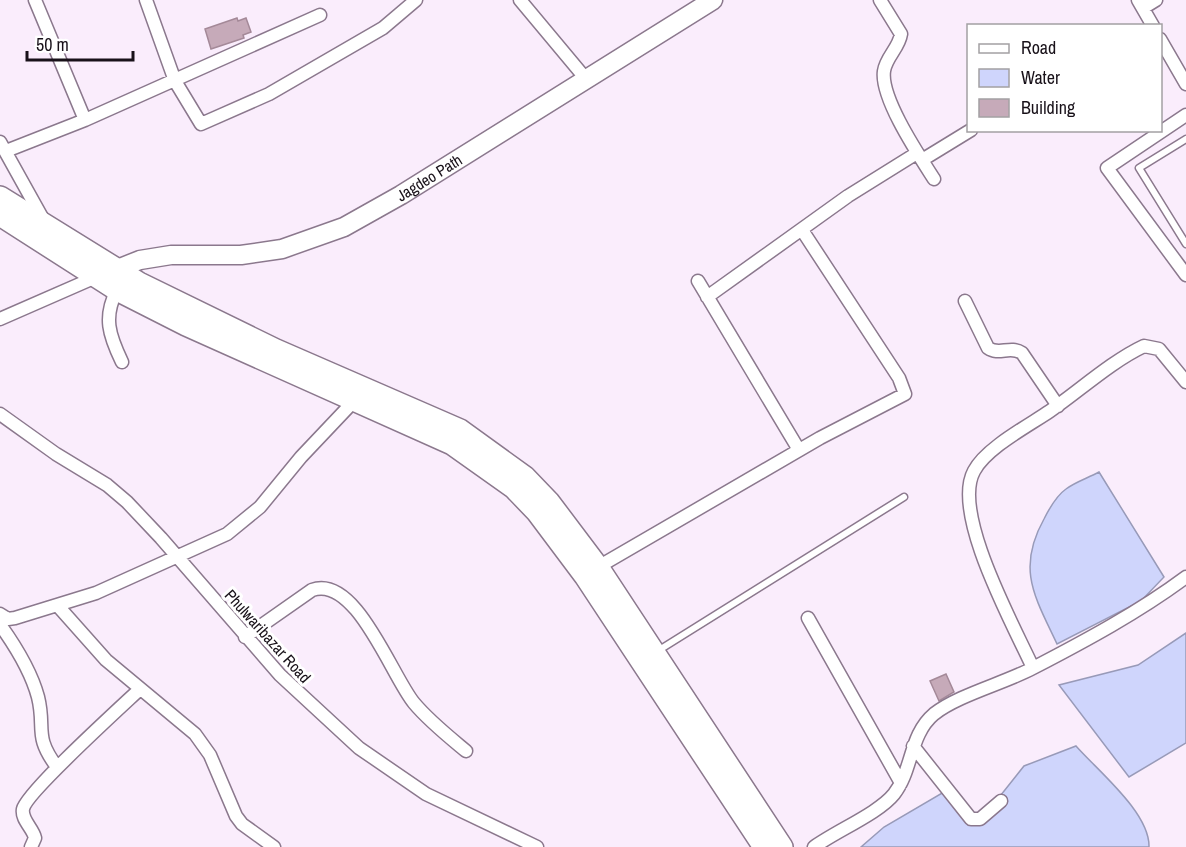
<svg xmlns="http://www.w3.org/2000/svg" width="1186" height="847" viewBox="0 0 1186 847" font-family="'Archivo Narrow',sans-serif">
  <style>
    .water { fill: #cfd5fc; stroke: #989ab8; stroke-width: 1.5 }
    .building { fill: #c6aab9; stroke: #a48998; stroke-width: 1.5 }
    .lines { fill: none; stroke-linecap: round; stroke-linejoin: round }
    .service-casing { stroke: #8b788d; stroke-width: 9 }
    .minor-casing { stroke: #8b788d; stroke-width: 15 }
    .secondary-casing { stroke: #8b788d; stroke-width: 21 }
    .trunk-casing { stroke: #8b788d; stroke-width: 24 }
    .service { stroke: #fff; stroke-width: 6 }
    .minor { stroke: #fff; stroke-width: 12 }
    .secondary { stroke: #fff; stroke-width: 18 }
    .trunk { stroke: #fff; stroke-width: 21 }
    .labels { text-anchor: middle; stroke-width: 6; stroke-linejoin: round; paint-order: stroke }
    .street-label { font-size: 16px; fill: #181119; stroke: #fff }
  </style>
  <rect width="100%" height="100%" fill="#faedfc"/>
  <!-- water -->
  <path class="water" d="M1099,472l65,105 -23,24 -84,43c-22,-47 -41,-75 -13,-125 5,-10 12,-23 22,-30 9,-7 22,-11 33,-17z
    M1186,633v110l-57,34 -70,-92 79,-20z
    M1076,746c22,25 74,67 73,101h-288l23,-20 65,-38 22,30 22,-14 31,-39z"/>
  <!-- building -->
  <path class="building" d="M237,18l1,3 8,-3 5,14 -8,3 1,3 -33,11 -6,-20z
    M946,674l8,18 -15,9 -9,-20z"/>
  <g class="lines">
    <defs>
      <path id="service" d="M1186,139l-47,29 47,76
        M656,652l248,-155"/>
      <path id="minor" d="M35,0l50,120
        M146,0l29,81 26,43 68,-30 114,-66 33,-28
        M520,0l66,79
        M880,0l21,34c-2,14 -15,23 -17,37 -4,27 36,86 50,108
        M1138,0l15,26
        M1143,8l13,-8
        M1160,39l26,45
        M1186,115l-79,53 79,107
        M0,142l44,79
        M6,151l79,-31 235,-105
        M922,160l49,-30
        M698,281l101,169
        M117,290c-14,27 -8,45 5,72
        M707,297l141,-101 69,-43
        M965,301l23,47c11,8 22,-3 34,5l36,53
        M0,319l96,-42
        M0,414l56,40 51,31 20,17 34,36 119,137 79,73 67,46 111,53
        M598,567l222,-129 85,-44 -6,-16 -97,-148
        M58,606l48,54 89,74 15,21 26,61 6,8 32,23
        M0,614l8,5 7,-1 81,-25 131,-59 33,-27 41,-50 53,-56
        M808,618l93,165
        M1,626c15,21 30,45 37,71 8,32 -5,38 19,70
        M245,637l67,-47c44,-16 80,87 102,113 15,18 34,33 52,48
        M1033,668c-19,-42 -82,-155 -59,-197 12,-23 54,-45 76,-60 29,-20 62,-50 94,-65l15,3 27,33
        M913,746l58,73h9l21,-18
        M31,847l4,-9c-2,-10 -14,-18 -12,-29 3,-16 99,-103 117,-120
        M814,847c22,-16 65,-34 80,-53 19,-24 15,-59 40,-80 24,-19 71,-31 99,-46 52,-27 106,-56 153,-91"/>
      <g id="secondary">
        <path id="s1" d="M115,270l25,-10 31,-5h70l41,-6 62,-22 57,-32 312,-195"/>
      </g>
      <path id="trunk" d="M0,197l139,86 137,67 184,80 65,47 24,25 49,65 184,280
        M0,215l117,75 69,35 266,119 62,44 23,24 48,64 179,271"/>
    </defs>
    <!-- service casing -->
    <use href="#service" class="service-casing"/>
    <!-- minor casing -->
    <use href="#minor" class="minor-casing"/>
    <!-- secondary casing -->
    <use href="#secondary" class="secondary-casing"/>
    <!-- trunk casing -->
    <use href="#trunk" class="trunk-casing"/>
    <!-- service -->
    <use href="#service" class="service"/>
    <!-- minor -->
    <use href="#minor" class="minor"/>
    <!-- secondary -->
    <use href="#secondary" class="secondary"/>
    <!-- trunk -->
    <use href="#trunk" class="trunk"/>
  </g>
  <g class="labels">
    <!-- street labels -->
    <g class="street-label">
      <text dy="6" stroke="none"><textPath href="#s1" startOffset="334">Jagdeo Path</textPath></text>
      <text transform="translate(268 636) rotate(48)" y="6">Phulwaribazar Road</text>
    </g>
  </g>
  <!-- legend -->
  <rect x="967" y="24" width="195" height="108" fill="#ffffff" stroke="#a3a0a3" stroke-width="1.5"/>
  <rect x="979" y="44" width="30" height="9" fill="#ffffff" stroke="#a3a0a3" stroke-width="1.5"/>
  <text x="1021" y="54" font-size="18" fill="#181119">Road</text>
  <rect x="979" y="69" width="30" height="18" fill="#cfd5fc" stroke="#a3a0a3" stroke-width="1.5"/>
  <text x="1021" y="84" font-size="18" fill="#181119">Water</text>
  <rect x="979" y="99" width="30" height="18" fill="#c6aab9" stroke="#a3a0a3" stroke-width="1.5"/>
  <text x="1021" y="114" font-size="18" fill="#181119">Building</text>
  <!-- scale -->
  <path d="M27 51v9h106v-9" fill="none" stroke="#181119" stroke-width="3"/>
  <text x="36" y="51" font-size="18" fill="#181119" stroke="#ffffff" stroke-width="4.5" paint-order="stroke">50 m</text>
</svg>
